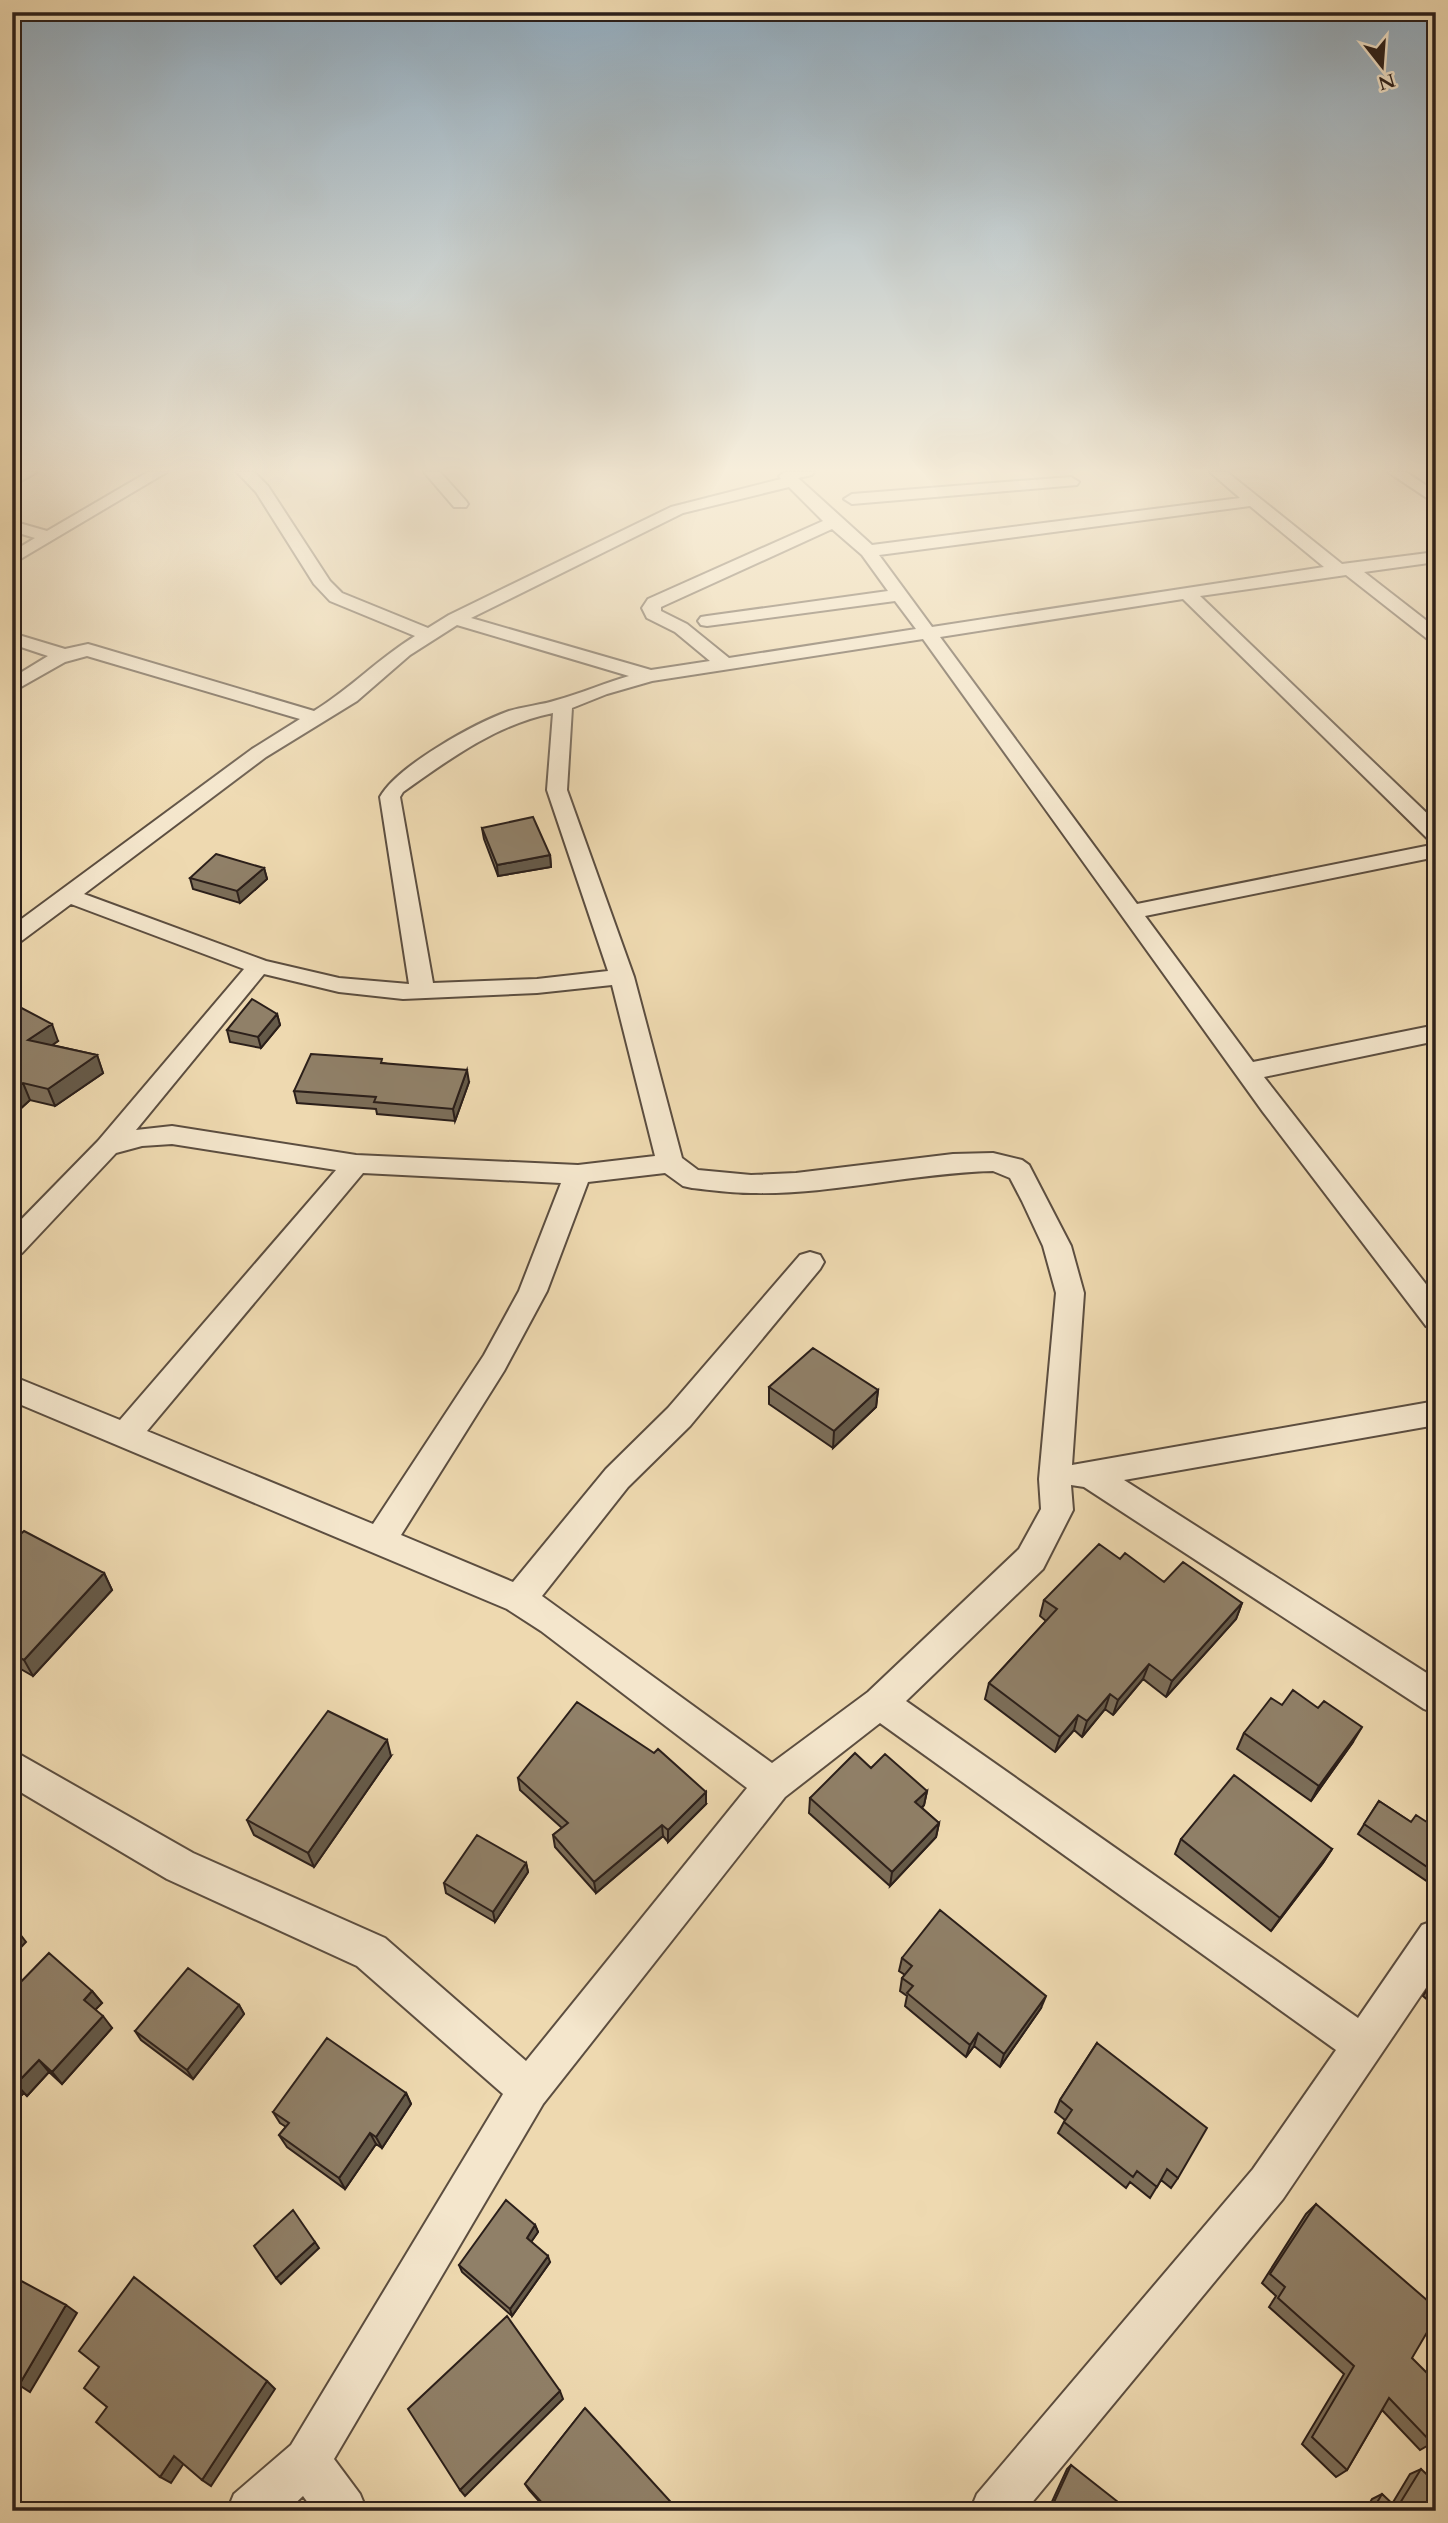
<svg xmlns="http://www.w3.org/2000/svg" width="1448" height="2523" viewBox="0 0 1448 2523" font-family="Cardo,serif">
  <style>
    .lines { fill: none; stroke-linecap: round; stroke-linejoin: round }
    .street-casing { stroke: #5c4e40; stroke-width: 4 }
    .street { fill: #f4e6cc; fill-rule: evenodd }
    .wall { fill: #7c6e59; stroke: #2b1f1a; stroke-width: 2 }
    .shaded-wall { fill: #655a49; stroke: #2b1f1a; stroke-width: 2 }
    .building { fill: #908068; stroke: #2b1f1a; stroke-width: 2 }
  </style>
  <rect width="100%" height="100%" fill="#eed9b0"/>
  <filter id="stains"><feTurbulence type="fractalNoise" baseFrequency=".00286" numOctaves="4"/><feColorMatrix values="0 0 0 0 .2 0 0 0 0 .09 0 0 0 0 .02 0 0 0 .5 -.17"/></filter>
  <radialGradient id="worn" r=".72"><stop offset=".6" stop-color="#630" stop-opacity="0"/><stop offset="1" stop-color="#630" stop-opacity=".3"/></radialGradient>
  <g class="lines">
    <defs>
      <path id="street" d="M17,472h20l-25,14v-11z
        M148,472h19l-155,92v-12l23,-14 -23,-7v-10l35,10z
        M237,472h17l14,14 62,95 12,12 86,35 21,-13 222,-108 110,-28 -2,-3 6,-4h29l-2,3 -14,3 74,67 368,-47 -30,-26h17l115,92 94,-12v10l-72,10 72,56v14l-6,-1 -84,-66 -146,21 236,226v18l-8,-1 -245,-240 -243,38 197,267 299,-60v13l-291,59 108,146 183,-37v16l-172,36 172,220v32l-10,-3 -163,-214 -340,-473 -271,42 -45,13 -35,14 -5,82 67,187 48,181 16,12 53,5 45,-2 157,-19 40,-1 29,7 7,5 42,81 13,47 -12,172 364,-64v24l-312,55 312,199v35l-12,-5 -340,-222 -13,-2 2,25 -30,59 -137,132 452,317 64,-93 14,-5v53l-153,226 -258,312h-55l7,-17 276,-325 83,-119 -456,-327 -95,74 -242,307 -209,355 26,35 7,17h-53l-11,-15 -16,15h-60l7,-17 57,-49 212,-351 -146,-128 -190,-87 -155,-92v-37l181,103 192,85 141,123 221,-273 -206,-157 -34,-22 -495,-208v-25l108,44 216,-250 -164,-26 -30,2 -26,7 -94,100 -10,3v-27l86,-88 146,-172 -173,-65 -51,38 -8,2v-18l240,-177 48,-30 -213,-63 -22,6 -53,30v-14l36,-22 -36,-12v-11l53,16 23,-5 7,2 219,65c36,-22 65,-53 101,-75l-85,-35 -16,-17 -58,-92zM789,487l34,34 -175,78 -6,9 5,10 28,14 35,29 -59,9 -180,-52 212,-105zM1250,506l74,61 -392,60 -53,-72zM832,529l30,26 26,36 -181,25 -6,1 -3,4 3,4 6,1 188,-25 21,28 -187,29 -42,-34 -26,-13v-4zM457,625l172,51c-24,7 -47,17 -72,24 -15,5 -32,6 -48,11 -34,12 -112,55 -129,86l29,187 -70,-6 -73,-17 -182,-67 182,-137 91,-56 53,-46zM553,713l-6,77 61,181 -71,8 -104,4 -33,-186 3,-5c48,-34 92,-67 150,-79zM264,974l75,18 64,7 134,-6 75,-8 43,171 -77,9 -222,-10 -184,-29 -36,4zM993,1171l17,7 12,23 21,45 13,47 -17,186 2,30 -22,40 -151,143 -96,71 -230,-167 86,-109 62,-61 130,-157 4,-7 -4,-7 -10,-3 -10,3 -132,153 -62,61 -93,113 -112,-47 103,-164 43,-80 41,-109 77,-9 18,13 9,2c20,2 40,5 59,5 81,2 161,-20 242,-22zM363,1173l198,10 -42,108 -35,64 -111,169 -226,-93z
        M424,472h16l26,29 2,3 -2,3h-12z
        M1388,472h18l30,20v12z
        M1071,477l8,5 -2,3 -225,19 -8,-5 8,-5z"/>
    </defs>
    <!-- street casing -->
    <use href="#street" class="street-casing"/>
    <!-- street -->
    <use href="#street" class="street"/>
  </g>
  <!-- wall -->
  <path class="wall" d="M482,828l68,27 1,12 -53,9 -14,-37z
    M264,868l3,11 -27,24 -47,-14 -3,-11z
    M12,1003l46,38 -6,4 45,10 6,18 -48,33 -25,-6 -12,11 -2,-1 1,2 -5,4z
    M277,1014l3,11 -19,23 -31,-6 -3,-12z
    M383,1063l86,19 -14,39 -78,-7 -1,-5 -79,-6 -3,-12z
    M769,1387l109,3 -2,17 -43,41 -64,-44z
    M12,1542l92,31 8,17 -79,86 -21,-12z
    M1120,1559l44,23 78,21 -6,16 -70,78 -23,-18 -30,36 -8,-6 -23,28 -8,-7 -19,22 -70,-53 4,-16 57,-62 -6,-5 4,-16z
    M1436,1662v12l-5,-4z
    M1282,1705l71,37 -42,59 -74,-52 7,-16z
    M391,1756l-77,111 -60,-32 -7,-15z
    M871,1768l56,23 -3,14 -2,3 17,15 -3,14 -46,49 -81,-73 1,-15z
    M518,1778l188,26 -38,38 -5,-6 -67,57 -41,-46 -2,-12 9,-7 -42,-38z
    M1379,1801l32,21 25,6v49l-5,7 -73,-50z
    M1181,1839l151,10 -9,14 -52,68 -96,-77z
    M526,1863l2,9 -33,50 -49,-29 -2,-10z
    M902,1958l139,50 -41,59 -26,-21 -8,11 -61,-51 2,-10 -7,-5 2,-13 3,-3 -6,-4z
    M1436,1975v32l-13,-11z
    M12,1991h80l10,12 -7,7 17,18 -50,56 -13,-12 -22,24 -3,-3 -12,11z
    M239,2005l5,9 -51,65 -52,-39 -6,-9z
    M1097,2043l81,135 -7,10 -10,-8 -11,18 -20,-16 -4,6 -68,-55 7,-13 -10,-8 5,-12z
    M406,2093l5,11 -29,44 -6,-4 -31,45 -58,-42 -8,-12 7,-8 -6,-4 -7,-11z
    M1316,2204l96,154 20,85 -12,7 -38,-40 -35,60 -11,7 -34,-33 42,-70 -75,-67 7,-11 -14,-13 44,-69z
    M535,2225l3,7 -7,10 19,20 -38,54 -50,-44 -3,-7z
    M585,2408l-41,99 -15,-17 -4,-6z
    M1071,2465l43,46h-58l-6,-5 17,-37z
    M1421,2469l15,42h-71l7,-12 10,-5 10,10 18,-30z"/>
  <!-- shaded-wall -->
  <path class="shaded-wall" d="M550,855l1,12 -53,9 -1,-11z
    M264,868l3,11 -27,24 -3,-12z
    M277,1014l3,11 -19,23 -3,-11z
    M52,1024l6,17 -23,16 -7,-17z
    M97,1055l6,18 -48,33 -7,-17z
    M467,1070l2,12 -14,39 -2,-12z
    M23,1083l7,17 -12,11 -6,-14v-5z
    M12,1100l5,12 -5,4z
    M878,1390l-2,17 -43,41 1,-17z
    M104,1573l8,17 -79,86 -9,-16z
    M1242,1603l-6,16 -70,78 6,-16z
    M1149,1664l-6,15 -30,36 5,-15z
    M1110,1694l-5,15 -23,28 5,-16z
    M1078,1715l-4,15 -19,22 5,-15z
    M1362,1727l-9,15 -42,59 8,-15z
    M387,1740l4,16 -77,111 -6,-14z
    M927,1791l-3,14 -11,12 2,-15z
    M706,1792v12l-38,38v-12z
    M939,1823l-3,14 -46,49 2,-14z
    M662,1825l1,11 -67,57 -2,-11z
    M1332,1849l-9,14 -52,68 9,-13z
    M526,1863l2,9 -33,50 -2,-10z
    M12,1902l8,11 -8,8z
    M16,1929l10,13 -14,15v-24z
    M92,1991l10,12 -9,9 -9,-12z
    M1046,1996l-5,12 -41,59 4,-13z
    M239,2005l5,9 -51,65 -6,-9z
    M103,2016l9,12 -50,56 -10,-12z
    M978,2033l-4,13 -8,11 4,-12z
    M39,2060l10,12 -22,24 -11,-12z
    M13,2081l11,12 -12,11v-22z
    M406,2093l5,11 -29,44 -6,-11z
    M370,2133l6,11 -31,45 -6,-11z
    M535,2225l3,7 -9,13 -2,-7z
    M315,2242l4,6 -38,36 -5,-6z
    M548,2256l2,6 -38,54 -2,-7z
    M66,2305l11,8 -47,79 -11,-7z
    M267,2381l8,8 -64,97 -9,-6z
    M560,2391l3,8 -98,97 -5,-6z
    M174,2456l10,7 -13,20 -11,-6z"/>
  <!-- building -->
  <path class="building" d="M533,817l17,38 -53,10 -15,-37z
    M216,854l48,14 -27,23 -47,-13z
    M252,999l25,15 -19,23 -31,-7z
    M12,1003l40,21 -24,16 69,15 -49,34 -25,-6 -11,9z
    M311,1054l71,5 -1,4 86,7 -14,39 -79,-7 2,-5 -82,-6z
    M813,1348l65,42 -44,41 -65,-44z
    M24,1531l80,42 -80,87 -12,-6v-112z
    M1099,1544l21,15 5,-6 39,29 19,-20 59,41 -70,78 -23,-17 -31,36 -8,-6 -23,27 -9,-6 -18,22 -71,-54 68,-74 -13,-9z
    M1293,1690l25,18 6,-7 38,26 -43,59 -75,-53 27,-35 11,7z
    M577,1702l77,51 4,-4 48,43 -38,38 -6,-5 -68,57 -41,-47 15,-12 -50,-45z
    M328,1711l59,29 -79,113 -61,-33z
    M855,1753l16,15 14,-14 42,37 -12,11 24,21 -47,49 -82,-74z
    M1234,1775l98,74 -52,69 -99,-79z
    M1379,1801l32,21 5,-7 20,13v45l-72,-49z
    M477,1835l49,28 -33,49 -49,-29z
    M940,1910l106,86 -42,58 -26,-21 -8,12 -63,-52 6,-7 -11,-8 10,-12 -10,-8z
    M12,1926l4,3 -4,4z
    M49,1953l43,38 -8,9 19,16 -51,56 -13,-12 -23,24 -4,-2v-91z
    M188,1968l51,37 -52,65 -52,-39z
    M327,2038l79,55 -30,44 -6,-4 -31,45 -60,-43 10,-12 -16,-11z
    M1097,2043l110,85 -29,50 -11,-9 -10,18 -20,-16 -4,6 -69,-55 8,-12 -12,-10z
    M506,2200l29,25 -8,13 21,18 -38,53 -51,-44z
    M1316,2204l120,104v9l-24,41 24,24v56l-4,5 -43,-45 -42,72 -35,-33 42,-71 -76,-68 7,-11 -15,-13z
    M293,2210l22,32 -39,36 -22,-32z
    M12,2276l54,29 -47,80 -7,-3z
    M134,2277l133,104 -65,99 -28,-24 -14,21 -64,-55 11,-15 -23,-19 15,-21 -20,-16z
    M507,2316l53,75 -100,99 -52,-81z
    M585,2408l94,103h-138l4,-5 -20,-22z
    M1071,2465l47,37 -4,9h-49l-11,-9z
    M1421,2469l15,14v28h-64l10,-17 15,14z"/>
  <!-- sky -->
  <linearGradient id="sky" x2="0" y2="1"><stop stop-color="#90aabd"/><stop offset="0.57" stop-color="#f7eedb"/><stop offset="1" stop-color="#f7eedb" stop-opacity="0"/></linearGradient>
  <rect width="1448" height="825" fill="url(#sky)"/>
  <!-- margin -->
  <rect width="1448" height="2523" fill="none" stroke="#eed9b0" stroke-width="42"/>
  <rect x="14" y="14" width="1420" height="2495" fill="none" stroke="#2b1f1a" stroke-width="3.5"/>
  <rect x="21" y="21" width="1406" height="2481" fill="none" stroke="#2b1f1a" stroke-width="2"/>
  <!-- north arrow -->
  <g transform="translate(1382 66) rotate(163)" stroke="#f4e6cc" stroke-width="5" paint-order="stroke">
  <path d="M0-5L12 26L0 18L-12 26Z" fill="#2b1f1a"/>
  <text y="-10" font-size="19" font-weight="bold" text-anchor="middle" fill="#2b1f1a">N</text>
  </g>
  <rect width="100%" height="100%" filter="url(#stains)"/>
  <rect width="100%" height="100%" fill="url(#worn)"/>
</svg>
